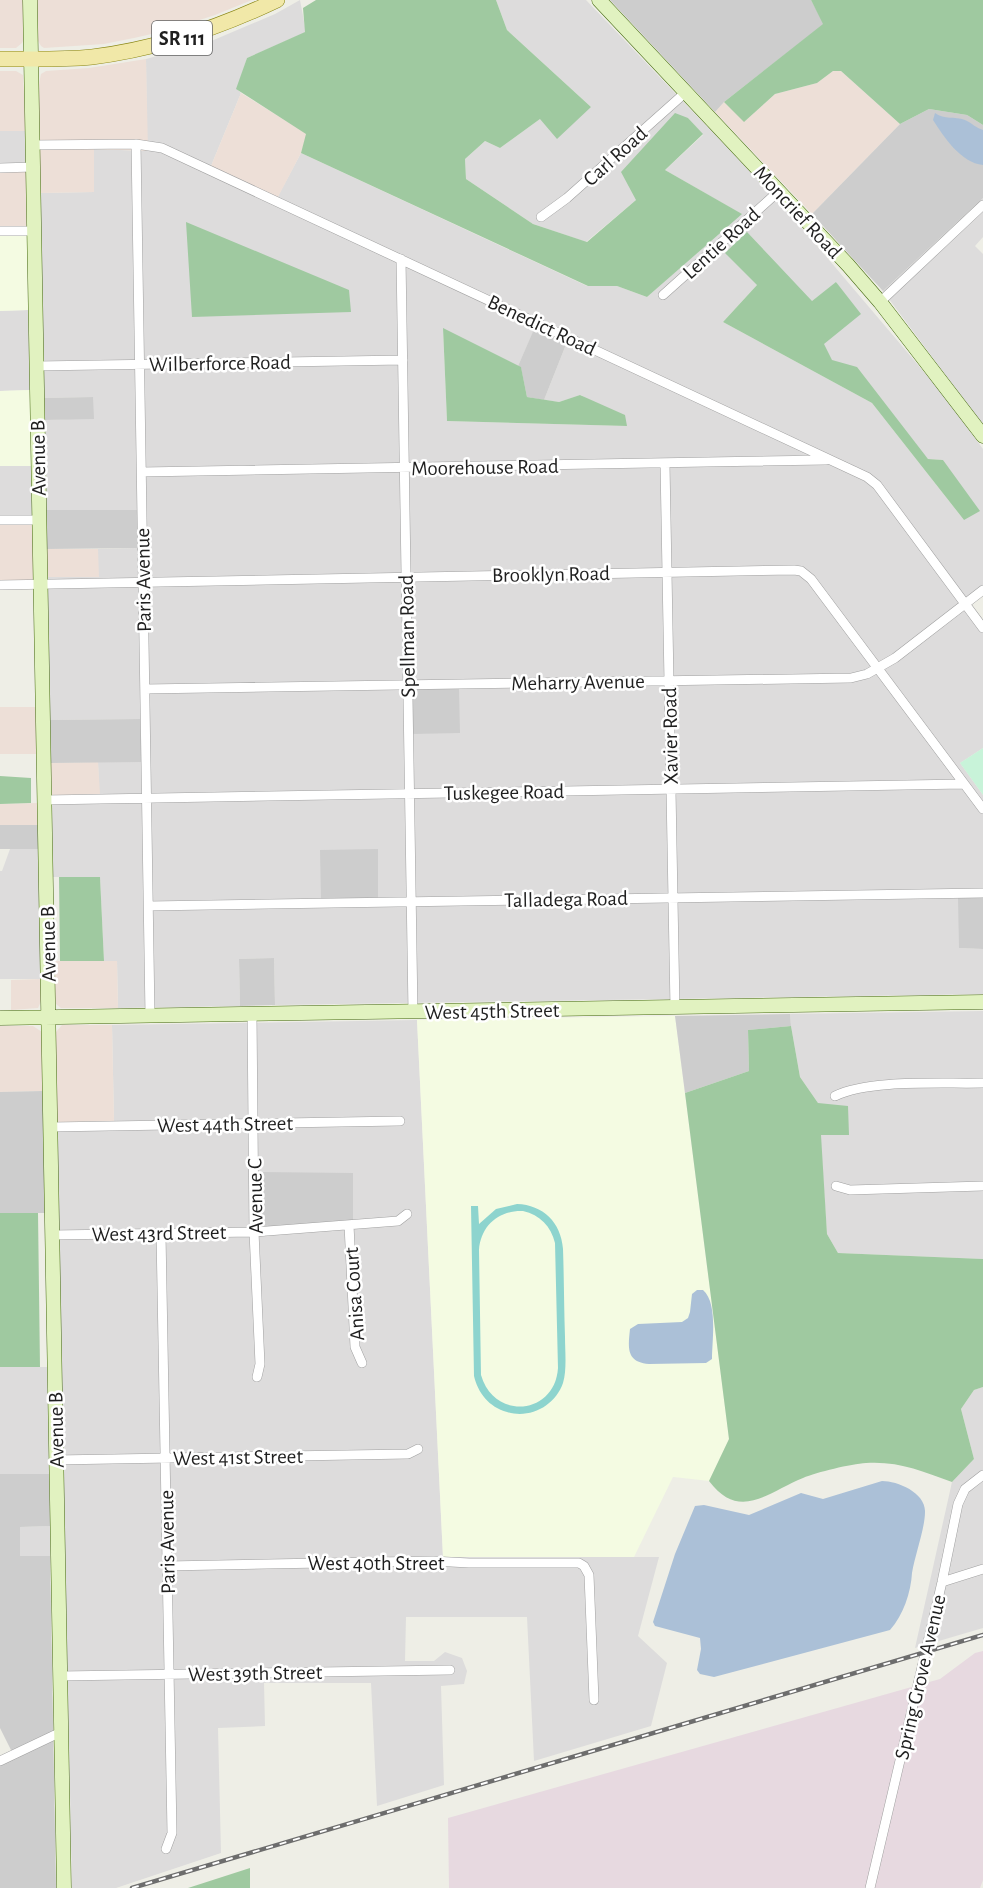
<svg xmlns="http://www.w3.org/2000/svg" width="983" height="1888" viewBox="0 0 983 1888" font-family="'Alegreya Sans',sans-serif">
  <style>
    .residential { fill: #dddcdc; fill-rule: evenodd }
    .commercial { fill: #eddfd7 }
    .industrial { fill: #e7d9e0 }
    .education { fill: #f4fbe2 }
    .religious { fill: #cdcdcd }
    .forest { fill: #9fc9a0 }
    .park { fill: #c8f3d9 }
    .pitch { fill: #8dd4ce; fill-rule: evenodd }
    .water { fill: #abc0d7 }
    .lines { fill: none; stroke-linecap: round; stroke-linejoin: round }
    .street-casing { stroke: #a0a0a0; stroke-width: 10 }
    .secondary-casing { stroke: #466a11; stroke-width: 15 }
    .primary-casing { stroke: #888511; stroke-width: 16 }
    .street { stroke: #fff; stroke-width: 9 }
    .secondary { stroke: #e1f2c0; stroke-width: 14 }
    .primary { stroke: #f1e8a8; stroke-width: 15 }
    .rail-casing { stroke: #6d6d6d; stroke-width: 4.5 }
    .rail { stroke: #fff; stroke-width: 2; stroke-dasharray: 7; stroke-linecap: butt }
    .labels { text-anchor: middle; stroke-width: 5; stroke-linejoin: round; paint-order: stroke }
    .shield { fill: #fff; stroke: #626262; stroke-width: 1.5 }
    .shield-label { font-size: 20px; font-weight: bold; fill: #1f1f1f }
    .street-label { font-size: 21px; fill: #1f1f1f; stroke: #fff }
  </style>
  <rect width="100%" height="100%" fill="#eeeee6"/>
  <!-- residential -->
  <path class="residential" d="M300,0l6,32 -59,26 -10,31 4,4 -30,73 67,30 23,-43 286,133h30l30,11 94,-83 -76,-44 38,-35 -15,-17 -52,82 -50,42 -53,-18 -67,-45 -1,-20 20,-18 15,7 40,-29 51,-12 -84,-77 -11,-30h90l199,208 156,184 42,57v146l-12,10 12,15v128l-23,15 23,32v102l-24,51 24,1v45l-708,11 -1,-47 -35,1 1,47 -122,2 -1,-47h-13l-4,-84h-47l-1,-82 47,-1 -1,-32h43l-1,-43 -90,1 -3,-143h51v-28l40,-1 -1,-38h-91l-2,-90 49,-2 -1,-21 -49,1 -3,-205 54,-1 -1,-43 54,2 -1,-92 63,-17 66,-28zM837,282l-14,62 9,17 96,98 15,1 21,60 -92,-117 -149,-81 34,-37 55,16zM535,328l32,14 -23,58 15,2 22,-7 46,31 -180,-5 -4,-92 75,37z
    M0,131h26v41h-26z
    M983,198v39l-8,9 8,8v171l-100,-134z
    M28,310l2,80 -30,1v-80z
    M0,466h32l1,58h-33z
    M10,849h29l2,130h-41v-108h2z
    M983,1011v248l-145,-6 -11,-19 -9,-131 -18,-26 -9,-51 -1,-12z
    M417,1020l26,537h216l-21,79 29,27 -16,63 -117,35 -7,-144h-121l-1,44h29l11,-9 17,6 5,13 -3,13 -23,2 3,99 -67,21 -6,-123h-107l1,43 -47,2 3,125 -105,35h-44l-16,-766 58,-1 -2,-96z
    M0,1367h47l2,107h-49z
    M983,1387v241l-68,20 37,-166 22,-23 -13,-50 13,-19z
    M50,1526v30h-30v-29z"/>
  <!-- commercial -->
  <path class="commercial" d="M0,0h23l1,39 -2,4 -6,5h-16z
    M37,0h215l-37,15 -46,15 -35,8 -30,6 -60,4 -3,-2 -4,-7z
    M146,59l2,92 -54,-2v43l-54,1 -2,-105 3,-14 5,-3 43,-3z
    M0,71h16l7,4 3,56h-26z
    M833,71h8l59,53 -88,90 -97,-102 9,-10 21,19 30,-27 42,-11z
    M241,93l66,41 -6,19 -23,44 -67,-31z
    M0,172h26l1,62 -27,1z
    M0,524h33l1,58h-34z
    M46,549h52l1,28h-52z
    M0,707h36l1,47h-37z
    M98,762l2,32 -48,1 -1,-32z
    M38,803l1,22h-39v-21z
    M54,961h63l1,47h-57l-5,-4 -1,-5z
    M41,979l1,20 -4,9 -27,2v-30z
    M62,1025h50l2,96 -58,1v-90z
    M0,1026h33l9,6 1,59 -43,1z"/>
  <!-- industrial -->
  <path class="industrial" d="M983,1651v229l-3,8h-531l-1,-70 492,-139 35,-26z"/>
  <!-- education -->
  <path class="education" d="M27,234l1,76 -28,1v-76z
    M30,390l2,76h-32v-75z
    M675,1016l54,423 -20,42 -36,-4 -39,80h-191l-26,-537z"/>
  <!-- religious -->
  <path class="religious" d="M610,0h201l13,24 -100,78 -9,10z
    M929,109l38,6 16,10v73l-100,93 -71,-77 88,-90z
    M535,327l32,15 -23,58 -17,-3 -6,-29 -3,-2z
    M93,397l1,22 -50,1 -1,-22z
    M46,510h91l1,38 -92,1z
    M412,689h47l1,44 -48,1z
    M140,719l2,43 -91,1 -1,-43z
    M0,825h39v24h-39z
    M378,849v50h-57l-1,-49z
    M983,897v52l-24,-1 -1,-50z
    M274,958l1,47 -35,1 -1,-47z
    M790,1014l1,12 -43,4 1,41 -64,22 -10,-77z
    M43,1091l2,122h-45v-121z
    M259,1172l94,1v48l-94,6z
    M0,1474h49l1,52 -30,1v29h30l6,332h-56v-123l15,-7 -15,-30z"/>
  <!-- forest -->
  <path class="forest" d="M316,0h180l11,30 84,77 -34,32 -17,-20 -40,29 -15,-7 -20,18 1,20 67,45 54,18 49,-42 -15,-28 54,-59 13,5 15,16 -38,36 77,44 -95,83 -30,-11h-29l-287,-133 5,-19 -70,-45 11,-31 58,-26 -2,-24z
    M811,0h172v125l-16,-10 -38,-6 -29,15 -59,-53h-8l-16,12 -42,11 -31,28 -20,-20 99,-78z
    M186,222l163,68 2,22 -159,5z
    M747,232l65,69 24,-19 25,32 -37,30 8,16 25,7 71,92 15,1 37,51 -16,9 -92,-117 -149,-81 34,-37 -32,-32z
    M443,328l78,39 6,30 32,5 21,-7 45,20 2,11 -180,-5z
    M0,776l31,2v25l-31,1z
    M59,877h41l4,84h-44z
    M791,1026l9,51 18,26 30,3 1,29h-28l6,99 11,19 145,6v128l-9,3 -13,19 13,50 -22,23c-31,-11 -53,-21 -86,-19 -15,1 -49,9 -63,15 -35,14 -63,44 -94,3l20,-42 -44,-346 64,-22 -1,-41z
    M0,1213h38l2,154h-40z
    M250,1868v20h-62z"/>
  <!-- park -->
  <path class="park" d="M983,748v47l-23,-32z"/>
  <!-- pitch -->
  <path class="pitch" d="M517,1204c26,1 44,18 46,45 1,29 1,59 2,88 0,15 2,32 -2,46 -8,23 -33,36 -56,29 -18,-5 -29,-19 -33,-36l-3,-170h7l1,18 17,-15zM523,1211c17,4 28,15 32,32l3,125c-3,47 -64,53 -77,7l-2,-125c2,-25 20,-40 44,-39z"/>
  <!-- water -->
  <path class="water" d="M935,113c10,7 19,3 30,7 7,3 11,8 18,10v35c-22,-2 -39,-28 -50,-45z
    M697,1290h6c15,13 9,50 9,69l-6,4 -57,1c-23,-2 -21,-16 -19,-35l8,-5 44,-2 6,-4 2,-6 2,-18z
    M882,1481c16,0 44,12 43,31 0,16 -10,43 -13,61 -1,19 -9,43 -22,57l-176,47 -14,-3 -3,-4 4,-21 -1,-11 -45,-12 -2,-4 22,-68 20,-48 9,-1 45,10 52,-22 22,6z"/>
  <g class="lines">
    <defs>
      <path id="street" d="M136,144l14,871
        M32,145l104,-1 26,4 705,329 10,8 106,143
        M0,168l33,-1
        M541,217l26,-19 119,-106
        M0,231h34
        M401,259l12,753
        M663,295l116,-104
        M880,302l103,-97
        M37,366l366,-6
        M665,464l10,544
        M142,472l684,-12
        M0,520h40
        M0,585l794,-15 7,1 10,8 172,230
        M145,689l706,-11 16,-4 28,-16 88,-68
        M45,800l919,-16
        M149,906l834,-13
        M252,1014l2,218 6,132 -3,13
        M835,1096c34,-17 107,-12 148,-13
        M51,1127l349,-6
        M836,1186l14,4 133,-4
        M349,1225l6,122 7,16
        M161,1234l11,599 -6,16
        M53,1235l201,-3 144,-11 9,-7
        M56,1460l352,-6 10,-5
        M167,1566l266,-5 36,2h110l5,3 5,9 5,125
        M942,1582l41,-13
        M60,1676l390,-6
        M0,1761l61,-29
        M870,1888l72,-306 16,-78 7,-15 18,-14"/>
      <path id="secondary" d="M30,0l34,1888
        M599,0l249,265 32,37 103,134
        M0,1018l983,-16"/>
      <path id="primary" d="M0,59c31,0 62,1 92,-2 66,-8 126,-29 185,-57"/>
    </defs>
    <!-- street casing -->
    <use href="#street" class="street-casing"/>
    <!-- secondary casing -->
    <use href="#secondary" class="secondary-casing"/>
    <!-- primary casing -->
    <use href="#primary" class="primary-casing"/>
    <!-- street -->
    <use href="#street" class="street"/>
    <!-- secondary -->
    <use href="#secondary" class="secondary"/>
    <!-- primary -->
    <use href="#primary" class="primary"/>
    <defs>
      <path id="rail" d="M132,1888l851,-253"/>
    </defs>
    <!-- rail casing -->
    <use href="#rail" class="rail-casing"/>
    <!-- rail -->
    <use href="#rail" class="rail"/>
  </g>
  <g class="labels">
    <!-- shield labels -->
    <rect class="shield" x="152" y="21" width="60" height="34" rx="4.5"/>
    <g class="shield-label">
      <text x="182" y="45">SR 111</text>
    </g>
    <!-- street labels -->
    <g class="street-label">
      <text transform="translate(615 156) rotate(-42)" y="7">Carl Road</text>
      <text transform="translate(798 212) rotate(47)" y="7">Moncrief Road</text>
      <text transform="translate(721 243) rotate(-42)" y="7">Lentie Road</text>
      <text transform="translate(542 325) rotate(25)" y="7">Benedict Road</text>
      <text transform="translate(220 363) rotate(-1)" y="7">Wilberforce Road</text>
      <text transform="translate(38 458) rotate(-91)" y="7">Avenue B</text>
      <text transform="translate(485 467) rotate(-1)" y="7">Moorehouse Road</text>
      <text transform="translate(551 574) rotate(-1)" y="7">Brooklyn Road</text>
      <text transform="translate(143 580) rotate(-91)" y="7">Paris Avenue</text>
      <text transform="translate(407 636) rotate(-91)" y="7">Spellman Road</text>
      <text transform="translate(578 682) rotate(-1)" y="7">Meharry Avenue</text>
      <text transform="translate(670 736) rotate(-91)" y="7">Xavier Road</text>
      <text transform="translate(504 792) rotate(-1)" y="7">Tuskegee Road</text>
      <text transform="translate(566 899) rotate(-1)" y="7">Talladega Road</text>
      <text transform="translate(48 944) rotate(-91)" y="7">Avenue B</text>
      <text transform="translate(492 1011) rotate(-1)" y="7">West 45th Street</text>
      <text transform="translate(225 1124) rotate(-1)" y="7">West 44th Street</text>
      <text transform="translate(255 1196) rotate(-91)" y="7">Avenue C</text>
      <text transform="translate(159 1233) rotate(-1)" y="7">West 43rd Street</text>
      <text transform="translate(354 1294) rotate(-94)" y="7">Anisa Court</text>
      <text transform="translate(56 1430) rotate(-91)" y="7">Avenue B</text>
      <text transform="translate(238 1457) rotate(-1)" y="7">West 41st Street</text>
      <text transform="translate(167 1542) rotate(-91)" y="7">Paris Avenue</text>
      <text x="376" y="1570">West 40th Street</text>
      <text transform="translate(255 1673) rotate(-1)" y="7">West 39th Street</text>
      <text transform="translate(920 1677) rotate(-77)" y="7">Spring Grove Avenue</text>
    </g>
  </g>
</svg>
